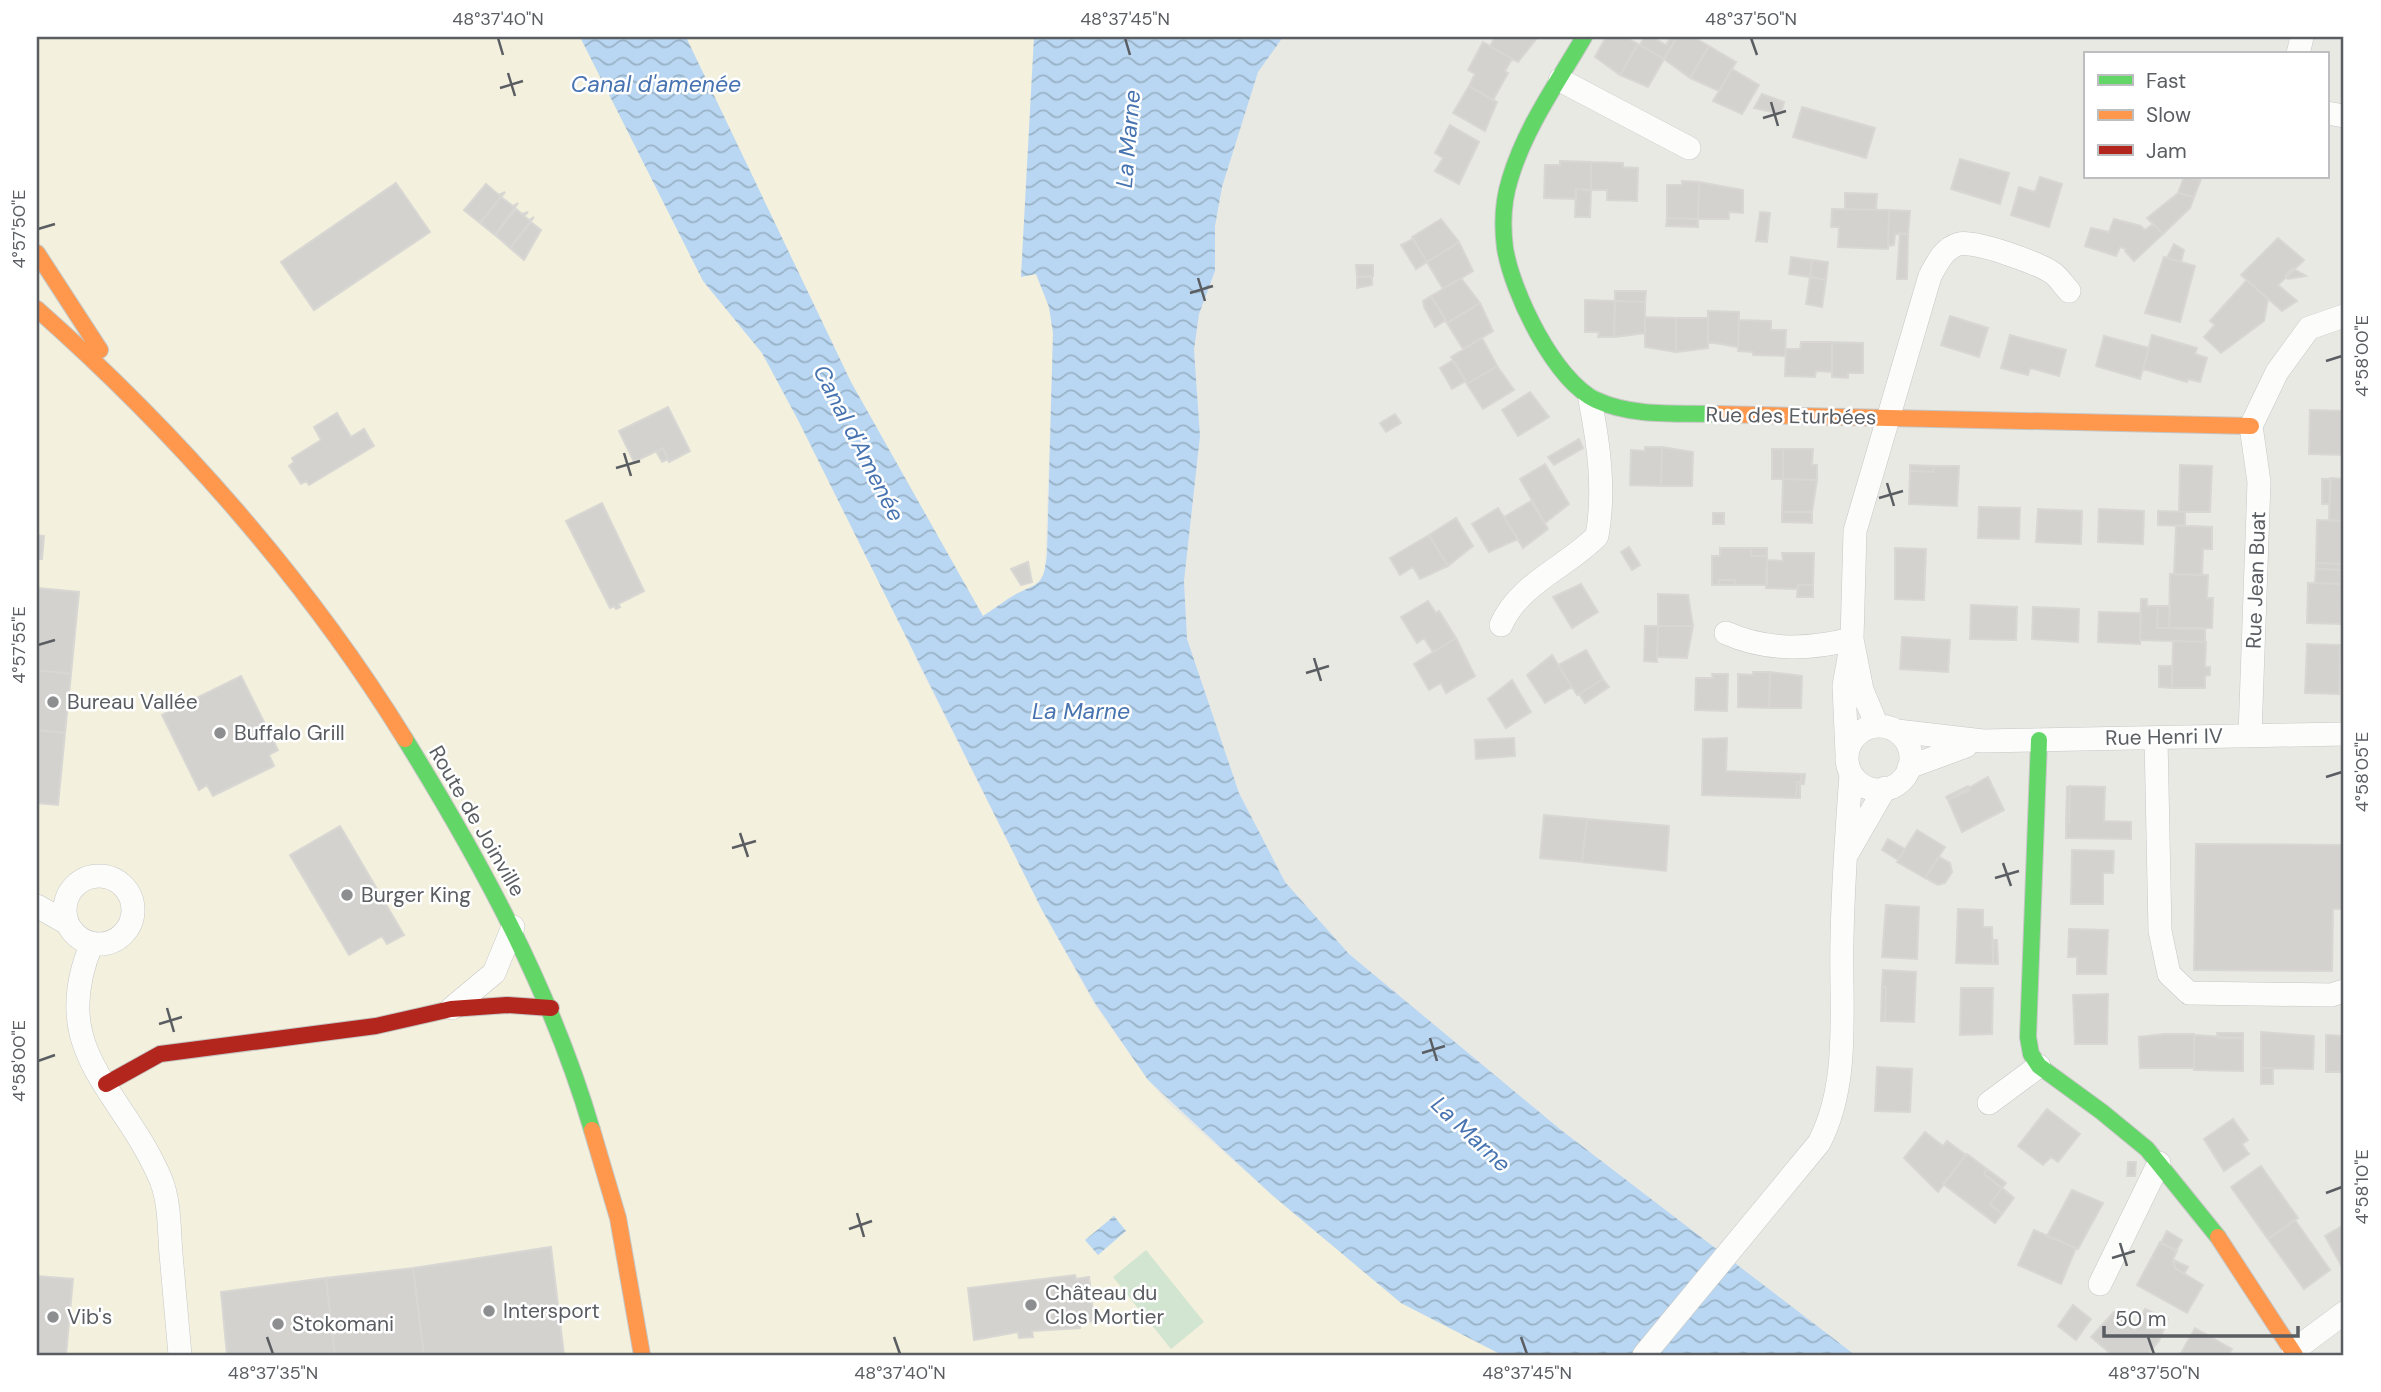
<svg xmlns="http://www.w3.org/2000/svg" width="2381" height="1392" viewBox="0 0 2381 1392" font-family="'DM Sans',sans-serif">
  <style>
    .commercial { fill: #f3f0dd }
    .green { fill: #d2e5d1 }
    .water { fill: url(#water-waves) }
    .building { fill: #d3d2cf; stroke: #d8d7d3; stroke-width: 2 }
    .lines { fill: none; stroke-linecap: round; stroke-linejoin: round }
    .street-casing { stroke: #c6c7c6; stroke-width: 24 }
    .fast-casing { stroke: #c5c6c4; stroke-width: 18 }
    .slow-casing { stroke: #c5c6c4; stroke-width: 18 }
    .jam-casing { stroke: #c5c6c4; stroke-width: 18 }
    .street { stroke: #fcfcfb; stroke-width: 23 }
    .fast { stroke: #63d668; stroke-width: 16 }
    .slow { stroke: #ff974d; stroke-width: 16 }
    .jam { stroke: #b3261e; stroke-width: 16 }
    .ticks { fill: none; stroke: #5a5d61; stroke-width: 2.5 }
    .poi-dot { fill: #8c8e8f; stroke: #fff; stroke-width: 2.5 }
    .labels { text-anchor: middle; stroke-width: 5; stroke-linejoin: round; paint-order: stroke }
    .street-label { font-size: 21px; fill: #5a5d61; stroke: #fff }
    .poi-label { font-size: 21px; fill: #5a5d61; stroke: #fff; text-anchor: start }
    .water-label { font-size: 23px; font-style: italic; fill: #4774b1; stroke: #fff }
    .neatline { fill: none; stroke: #5a5d61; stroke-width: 2.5 }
    .ticks-label { font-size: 18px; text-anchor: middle; fill: #5a5d61 }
  </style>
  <defs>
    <pattern id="water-waves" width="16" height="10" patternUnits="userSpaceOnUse" patternTransform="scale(1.75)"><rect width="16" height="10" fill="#b9d7f2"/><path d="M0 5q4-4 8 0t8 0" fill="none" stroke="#99b2c7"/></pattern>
  </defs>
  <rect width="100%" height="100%" fill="#e9e9e4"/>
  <!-- commercial -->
  <path class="commercial" d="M37,37h997l-13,240 15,-3 13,33 4,26 -8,239 -12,17 -16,5 -101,65 126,251 52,94 54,76 20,23 104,92 129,108 101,52h-1465z"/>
  <!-- green -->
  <path class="green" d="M1146,1250l58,72 -33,27 -58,-72z"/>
  <!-- water -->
  <path class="water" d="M580,37h106l165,345 132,234c11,-7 22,-16 33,-22 25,-12 27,-9 31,-39l6,-222 -4,-26 -13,-33 -15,3 13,-240h249l-25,35 -36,115 -7,39v45l-16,43 -5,36 6,86 -16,145 3,58 52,154 46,89 64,72 212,176 294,225h-353l-101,-52 -129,-108 -124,-115 -53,-77 -53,-93 -244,-490 -36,-67 -59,-72z
    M1114,1216l12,15 -28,24 -13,-15z"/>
  <!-- building -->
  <path class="building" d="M1495,37h43l-20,25 -28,-16z
    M1606,37h20l12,7 -18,31 -25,-18z
    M1644,37h8l14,8 5,-8h6l-13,22 -24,-14z
    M1677,37h16l16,9 -19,32 -26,-19z
    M1483,42l29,17 -7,12 3,2 -15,27 -24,-14 6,-12 -7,-4z
    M1638,44l26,15 -16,28 -28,-12z
    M1709,46l27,16 -17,29 -29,-13z
    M1732,69l27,16 -17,29 -29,-13z
    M1469,86l28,16 -12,29 -32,-18z
    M1762,94l22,8 -3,12 -27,-6z
    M1802,107l73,21 -9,30 -73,-21z
    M1450,125l29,17 -20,42 -24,-13 8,-13 -8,-5z
    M1960,159l49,14 -9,31 -49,-15z
    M1560,161l31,1v28l-15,-1v10l-32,-1 1,-33h15z
    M1591,162l32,1v4l15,1 -1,33 -30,-1v-10h-16z
    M2040,177l22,7 -13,43 -38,-12 8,-28 16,5z
    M2184,177l17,2 -7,18 -16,-4z
    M1682,181l17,1 -1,37 -31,-1v-33h15z
    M1699,182l44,8v23l-14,-1v7h-31z
    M396,183l34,49 -116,78 -33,-48z
    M486,184l13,11 6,-3 -25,31 -16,-13z
    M1576,189l15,1 -1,27h-15z
    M1845,193l32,1 -1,16 -31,-1z
    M2178,193l16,4 -4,11 -27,26 -16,-16z
    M501,197l12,9 5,-3 -23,32 -15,-12z
    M516,209l6,5 6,-2 -4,4 5,4 5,-3 -24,31 -15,-13z
    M1832,209l57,1 -1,39 -50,-2 1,-20h-8z
    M1889,210l21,1 -2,23h-13l-1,11 -6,1z
    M1760,212l10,1 -3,29 -11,-1z
    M1667,218l31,1v8l-32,-1z
    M1441,219l18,23 -32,20 -15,-25z
    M2114,219l27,7 4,4 8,-6 10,10 -29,27 -9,-10 1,-2 -6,-2 -4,9 -31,-10 6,-18 18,4z
    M531,222l10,8 -17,30 -14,-12z
    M1900,233l8,1 -1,45h-10z
    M2278,238l26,22 -26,25 19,16 -15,10 -41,-36z
    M1413,239l14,23 -11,7 -15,-24z
    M1459,242l14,29 -30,18 -16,-27z
    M2174,244l10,6 -3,12 -14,-4z
    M1791,257l21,3 -2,17 -21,-3z
    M2164,257l31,9 -15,56 -35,-9z
    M1812,260l16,2 -2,18 -16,-3z
    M1356,265h17v11l-16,1z
    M2293,268l2,2 11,6 -18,3 -3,-3z
    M1357,277h15v8l-15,3z
    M1810,277l16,3 -4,27 -16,-3z
    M1461,278l19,25 -33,20 -16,-27z
    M2247,280l21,19 -4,22 -43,32 -17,-16 11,-12 -5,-4z
    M1615,291h31l-1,11 -30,-1z
    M1431,296l15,24 -11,7 -11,-20 -1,-6z
    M1585,300l30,1 -1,36h-16l1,-5h-14z
    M1615,301l30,1v31l-31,4z
    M1480,303l13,28 -30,18 -16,-26z
    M1708,311l31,1 -1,35 -30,-5z
    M1950,316l38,12 -9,29 -38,-12z
    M1645,317l31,1v34l-31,-5z
    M1676,318h32v30l-32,4z
    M1739,320l32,1v9h15l-1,26 -32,-1v-3l-15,-1z
    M2010,335l56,15 -7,26 -29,-8 -2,7 -27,-7z
    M2152,335l45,13 -2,6 12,4 -7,24 -12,-3 -1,3 -44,-13z
    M2104,336l45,12 -9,31 -44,-13z
    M1482,338l15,28 -30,18 -16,-27z
    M1801,342h31v30l-16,-1 -1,6 -30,-1 1,-27h14z
    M1832,342l31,1v30h-15v5l-16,-1z
    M1453,360l13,21 -14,8 -12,-21z
    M1497,366l17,24 -31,19 -16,-25z
    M1530,392l19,25 -31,19 -16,-26z
    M668,407l22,44 -21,11 -6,-14 -29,14 -15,-31z
    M2310,410l34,1v44l-35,-1z
    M337,413l14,24 13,-8 10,17 -65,39 -3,-4 -5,3 -12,-18 5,-4 -2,-4 29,-18 -7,-13z
    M1395,414l6,9 -15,9 -6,-9z
    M1579,439l4,9 -29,17 -6,-8z
    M1645,447h17l-1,39 -31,-1 1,-35 14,1z
    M1662,447l31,5 -1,34h-31z
    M663,448l5,11 -6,3 -6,-11z
    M1772,449h11v30h-11z
    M1783,449h30l-1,16h5v15l-34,-1z
    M1545,464l24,40 -24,19 -25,-44z
    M1910,465l24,1 -1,6 -23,-1z
    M2180,465l32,1 -2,46h-31z
    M1934,466h25l-2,40 -48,-2 1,-33 23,1z
    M2330,478l14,1v42l-15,-1z
    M1783,479l34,1 -5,32h-30z
    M2322,479h9l-1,25h-8z
    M1531,501l17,28 -25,19 -19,-31z
    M602,503l42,88 -26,13 2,3 -4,2 -2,-3 -4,2 -44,-87z
    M1979,507l41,1 -1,31 -41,-1z
    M1498,508l20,31 -29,13 -17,-28z
    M2038,509l44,2 -1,33 -45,-2z
    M2099,509l45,2 -1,33 -45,-2z
    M2158,511l27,1v14l-27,-1z
    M1782,512h30v11l-30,-1z
    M1713,513h11v11h-11z
    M1456,518l17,28 -25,20 -19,-31z
    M2317,520l27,1v43l-28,-1z
    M2176,525l36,2v22h-9l-1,26 -28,-1z
    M37,535l7,1 -2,23h-5z
    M1429,535l19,31 -28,13 -7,-12 -13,8 -10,-17z
    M1629,547l11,18 -8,5 -11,-18z
    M1720,548h31v8h16v29h-32v-5h-16v5h-7v-29h8z
    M1751,548h16v8h-16z
    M1895,548l31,1 -2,51 -29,-1z
    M1782,553h32l-1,32h-15v4l-32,-1 1,-28 16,1z
    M1028,562l4,20 -11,3 -10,-16z
    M2316,563l28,1v6l-28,-1z
    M2316,569l28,1v14l-29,-1z
    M2170,574l38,1 -1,23h6l-1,30h-43z
    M1719,580h16v5h-16z
    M2308,583l34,1 -1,40 -34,-1z
    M1581,584l17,28 -26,16 -19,-31z
    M1798,585h15v12h-16z
    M37,588l42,4 -8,82 -34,-4z
    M1658,594l30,1 5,31h-35z
    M2141,599h6v7h11l-1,22 48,1v13l-65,-2z
    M1428,601l8,12 3,-2 17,27 -23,14 -9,-14 -7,5 -16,-26z
    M1971,605l46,2 -1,33 -46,-1z
    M2158,606h12l-1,22h-12z
    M2033,607l46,2 -1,33 -46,-3z
    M2099,612l42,1 -1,31 -42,-2z
    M1645,626h13l-1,36 -13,-1z
    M1658,626h35l-6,32 -30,-1z
    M1902,637l48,3 -2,32 -48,-3z
    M1456,638l19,38 -29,17 -5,-10 -12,7 -15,-26z
    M2173,641l33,1 -1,25h5v8l-5,1v12h-33z
    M2307,644l33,1 -1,49 -34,-1z
    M1586,650l17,29 -26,16 -19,-30z
    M1552,655l20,32 -27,16 -18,-28z
    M2159,666h13v22l-13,-1z
    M37,670l34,4 -6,59 -28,-3z
    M1753,672h17l-1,36 -31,-1v-33l15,1z
    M1770,672l32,4 -1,32h-32z
    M1712,674h16l-1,37 -32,-1 1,-32h17z
    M241,676l37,74 -9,5 5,11 -61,30 -6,-11 -8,5 -37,-75z
    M1603,679l6,8 -24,16 -6,-9z
    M1512,680l19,32 -25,16 -18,-29z
    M37,730l28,3 -7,72 -21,-2z
    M1514,738l1,18 -39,3 -1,-19z
    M1727,738l-1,33 75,3v8h-4l-1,16 -94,-3 1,-56z
    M1801,774h4l-1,10h-4v14h-4l1,-16h4z
    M1988,777l16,33 -42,22 -14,-32z
    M1968,786l2,4 -22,10 -2,-3z
    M2070,786l-1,36h-3l1,-35z
    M2070,786l35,1 -1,34 27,1v17l-65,-1v-16h3z
    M1544,815l43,4 -5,43 -42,-4z
    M1587,819l82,7 -3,45 -84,-9z
    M340,826l64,109 -17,9 -5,-8 -33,19 -59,-100z
    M1917,830l28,17 -20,31 -28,-16z
    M1888,839l17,10 -7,11 -16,-10z
    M2196,844l148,1v64h-11l-1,62 -138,-1z
    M2072,850l42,1 -1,22h-10v31h-32z
    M1939,857l11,6 2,9 -7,11 -7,2 -13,-7z
    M1886,905l33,2 -2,52 -35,-2z
    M1958,909l25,1v17h9l1,37 -37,-1z
    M2069,929l39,1 -2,44h-29v-17h-9z
    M1994,940h3l1,24h-5z
    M1883,970l33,2 -2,50 -29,-1 1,-34h-4z
    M1882,987h4l-1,34h-4z
    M1961,988h32l-1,46 -32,1z
    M2108,994l-1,50h-32l-2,-49z
    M2261,1032l53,4 -1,33 -52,-1z
    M2217,1033h26v5h-25z
    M2164,1034h30v34h-54l-1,-31z
    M2194,1035l49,3v33l-49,-1z
    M2326,1035l18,1v36h-18z
    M1877,1067l35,2 -2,43 -35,-1z
    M2261,1068h12v16h-12z
    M2047,1109l33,25 -22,28 -7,-5 -8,8 -25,-19z
    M2233,1119l15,21 -6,4 7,10 -25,17 -20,-32z
    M1925,1132l18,14 4,-5 19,14 -28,37 -34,-34z
    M1967,1154l20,15 -3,5 18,14 -12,16 12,10 -7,9 -52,-39z
    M2128,1162h8l-1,14h-8z
    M2261,1166l37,52 -30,21 -37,-52z
    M1987,1169l19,14 -4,5 -18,-14z
    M2002,1188l12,10 -12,16 -12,-10z
    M2072,1190l31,13 -25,46 -31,-13z
    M2295,1220l35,50 -26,19 -36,-50z
    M2344,1225v41l-2,1 -17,-31z
    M2034,1230l42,18 -15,36 -43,-19z
    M2167,1231l15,9 -6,11 -15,-8z
    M2160,1242l17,9 -4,8 2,9 28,17 -16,28 -50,-28z
    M551,1247l13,108h-140l-11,-87z
    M2174,1260l14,7 -4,7 -9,-6z
    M413,1268l11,87h-89l-9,-77z
    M1075,1275l1,4 13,-2 5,44 -14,2v5l-48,3 1,6 -14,1 -1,-6 -44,8 -6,-52z
    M37,1276l36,3 -7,76h-29z
    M326,1278l9,77h-108l-6,-63z
    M2073,1305l18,14 -15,21 -18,-14z
    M2145,1309l23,10 -9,22 -12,14h-35l-21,-18 23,-25 21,18z
    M2195,1328l37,21 -4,6h-48z"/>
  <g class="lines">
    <defs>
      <path id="street" d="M2298,54l4,-17
        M1560,80l129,68
        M2327,113l17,3
        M1501,625c19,-42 64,-57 96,-89 8,-45 2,-91 -7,-136
        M1726,633c41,18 82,17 126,6
        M1877,726l-15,-36 -10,-51 3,-108 75,-255c7,-13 14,-28 29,-32 16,-4 82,20 95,30 6,5 10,12 15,17
        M1847 758a32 32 0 1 1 64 0a32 32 0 1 1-64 0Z
        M1897,731l86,10 361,-7
        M2250,735l9,-253 -8,-56 26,-54 32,-44 35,-12
        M2156,738l4,193 9,43 20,19 142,2 13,-4
        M1847,754l-3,-68 6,-34
        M1909,767l57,-21
        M1848,852l37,-64
        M65 910a34 34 0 1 1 68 0a34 34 0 1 1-68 0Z
        M37,906l30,17
        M92,943c-46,109 30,145 69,237 9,23 8,50 10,74 3,34 6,68 9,101
        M452,1008l42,-35 19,-46
        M1989,1103l50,-37
        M2100,1284l59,-121
        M2293,1351l51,-38
        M1644,1355l175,-212c32,-61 21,-138 23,-205 1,-55 5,-110 9,-164"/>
      <path id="fast" d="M1584,37c-26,45 -59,91 -74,142 -7,22 -8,46 -5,69 7,44 49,132 91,152 37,17 80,13 120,14
        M405,739c76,123 146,251 187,391
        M2039,740l-11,297 3,17 8,12 63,46 45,37 71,88"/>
      <path id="slow" d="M37,253l63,97
        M37,309c140,124 269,270 368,430
        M1716,414l535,12
        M592,1130l26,88 24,137
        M2218,1237l77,118"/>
      <path id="jam" d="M106,1084l54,-30 216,-28 75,-17 56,-4 44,3"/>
    </defs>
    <!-- street casing -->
    <use href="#street" class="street-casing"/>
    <!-- fast casing -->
    <use href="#fast" class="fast-casing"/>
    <!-- slow casing -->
    <use href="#slow" class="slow-casing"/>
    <!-- jam casing -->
    <use href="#jam" class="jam-casing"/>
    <!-- street -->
    <use href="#street" class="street"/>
    <!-- fast -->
    <use href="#fast" class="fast"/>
    <!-- slow -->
    <use href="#slow" class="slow"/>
    <!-- jam -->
    <use href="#jam" class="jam"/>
  </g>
  <!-- ticks -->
  <path class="ticks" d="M498,38l5,17M1125,38l5,17M1751,38l6,17M508,73l7,23M500,88l23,-7M1771,102l7,24M1763,118l23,-7M38,229l17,-5M1198,278l7,23M1190,293l23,-7M2326,361l16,-5M624,453l7,23M616,468l24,-7M1887,483l7,23M1879,498l24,-7M38,645l17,-5M1314,658l7,23M1306,673l23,-7M2326,777l16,-5M740,833l8,24M732,848l24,-7M2003,863l8,23M1995,878l24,-7M167,1008l7,24M159,1024l23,-7M1430,1038l7,23M1422,1053l23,-7M38,1061l17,-6M2326,1193l16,-6M857,1213l7,24M849,1229l23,-8M2120,1243l7,23M2112,1258l23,-7M267,1337l6,17M894,1337l6,17M1521,1337l6,17M2148,1337l6,17"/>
  <!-- markers -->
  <g class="poi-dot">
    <circle cx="53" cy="702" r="7"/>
    <circle cx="220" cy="733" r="7"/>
    <circle cx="347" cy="895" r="7"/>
    <circle cx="1031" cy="1305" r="7"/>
    <circle cx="489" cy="1311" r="7"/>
    <circle cx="53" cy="1317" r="7"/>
    <circle cx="278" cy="1324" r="7"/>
  </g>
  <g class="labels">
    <!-- street labels -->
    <g class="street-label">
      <text transform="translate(1791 416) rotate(1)" y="7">Rue des Eturbées</text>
      <text transform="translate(2256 580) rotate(-88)" y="7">Rue Jean Buat</text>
      <text transform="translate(2164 737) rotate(-1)" y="7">Rue Henri IV</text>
      <text transform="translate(477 821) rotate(60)" y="7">Route de Joinville</text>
    </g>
    <!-- poi labels -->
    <g class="poi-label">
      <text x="67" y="709">Bureau Vallée</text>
      <text x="234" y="740">Buffalo Grill</text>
      <text x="361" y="902">Burger King</text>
      <text x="1045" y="1300">Château du<tspan x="1045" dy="24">Clos Mortier</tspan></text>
      <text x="503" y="1318">Intersport</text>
      <text x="67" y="1324">Vib's</text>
      <text x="292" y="1331">Stokomani</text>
    </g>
    <!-- water labels -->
    <g class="water-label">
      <text x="656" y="92">Canal d'amenée</text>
      <text transform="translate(1128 139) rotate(-85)" y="8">La Marne</text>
      <text transform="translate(859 443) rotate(63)" y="8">Canal d'Amenée</text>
      <text x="1081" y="719">La Marne</text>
      <text transform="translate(1471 1134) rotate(43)" y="8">La Marne</text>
    </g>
  </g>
  <!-- border -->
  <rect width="2381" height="1392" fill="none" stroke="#ffffff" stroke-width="77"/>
  <!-- legend -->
  <rect x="2084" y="52" width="245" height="126" fill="#ffffff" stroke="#bdbec0" stroke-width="2"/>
  <rect x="2098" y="75" width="35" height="10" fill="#63d668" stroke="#bdbec0" stroke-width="2"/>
  <text x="2146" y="88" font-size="21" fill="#5a5d61">Fast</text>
  <rect x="2098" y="110" width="35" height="10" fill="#ff974d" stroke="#bdbec0" stroke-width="2"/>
  <text x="2146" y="122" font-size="21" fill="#5a5d61">Slow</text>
  <rect x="2098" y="145" width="35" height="10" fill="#b3261e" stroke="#bdbec0" stroke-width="2"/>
  <text x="2146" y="158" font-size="21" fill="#5a5d61">Jam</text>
  <!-- scale -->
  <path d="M2104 1326v10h194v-10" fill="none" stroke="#5a5d61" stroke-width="3.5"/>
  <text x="2115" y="1326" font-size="21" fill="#5a5d61" stroke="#ffffff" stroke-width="5" paint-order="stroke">50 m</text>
  <rect x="38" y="38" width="2304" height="1316" class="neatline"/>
  <g class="ticks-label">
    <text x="498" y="25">48°37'40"N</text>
    <text x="1125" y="25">48°37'45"N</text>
    <text x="1751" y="25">48°37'50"N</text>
    <text transform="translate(19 229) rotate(-90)" y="6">4°57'50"E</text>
    <text transform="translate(2362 356) rotate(-90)" y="6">4°58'00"E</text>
    <text transform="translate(19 645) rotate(-90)" y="6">4°57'55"E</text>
    <text transform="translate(2362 772) rotate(-90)" y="6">4°58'05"E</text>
    <text transform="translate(19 1061) rotate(-90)" y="6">4°58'00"E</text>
    <text transform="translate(2362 1187) rotate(-90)" y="6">4°58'10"E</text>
    <text x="273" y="1379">48°37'35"N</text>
    <text x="900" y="1379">48°37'40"N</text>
    <text x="1527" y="1379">48°37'45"N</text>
    <text x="2154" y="1379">48°37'50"N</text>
  </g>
</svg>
